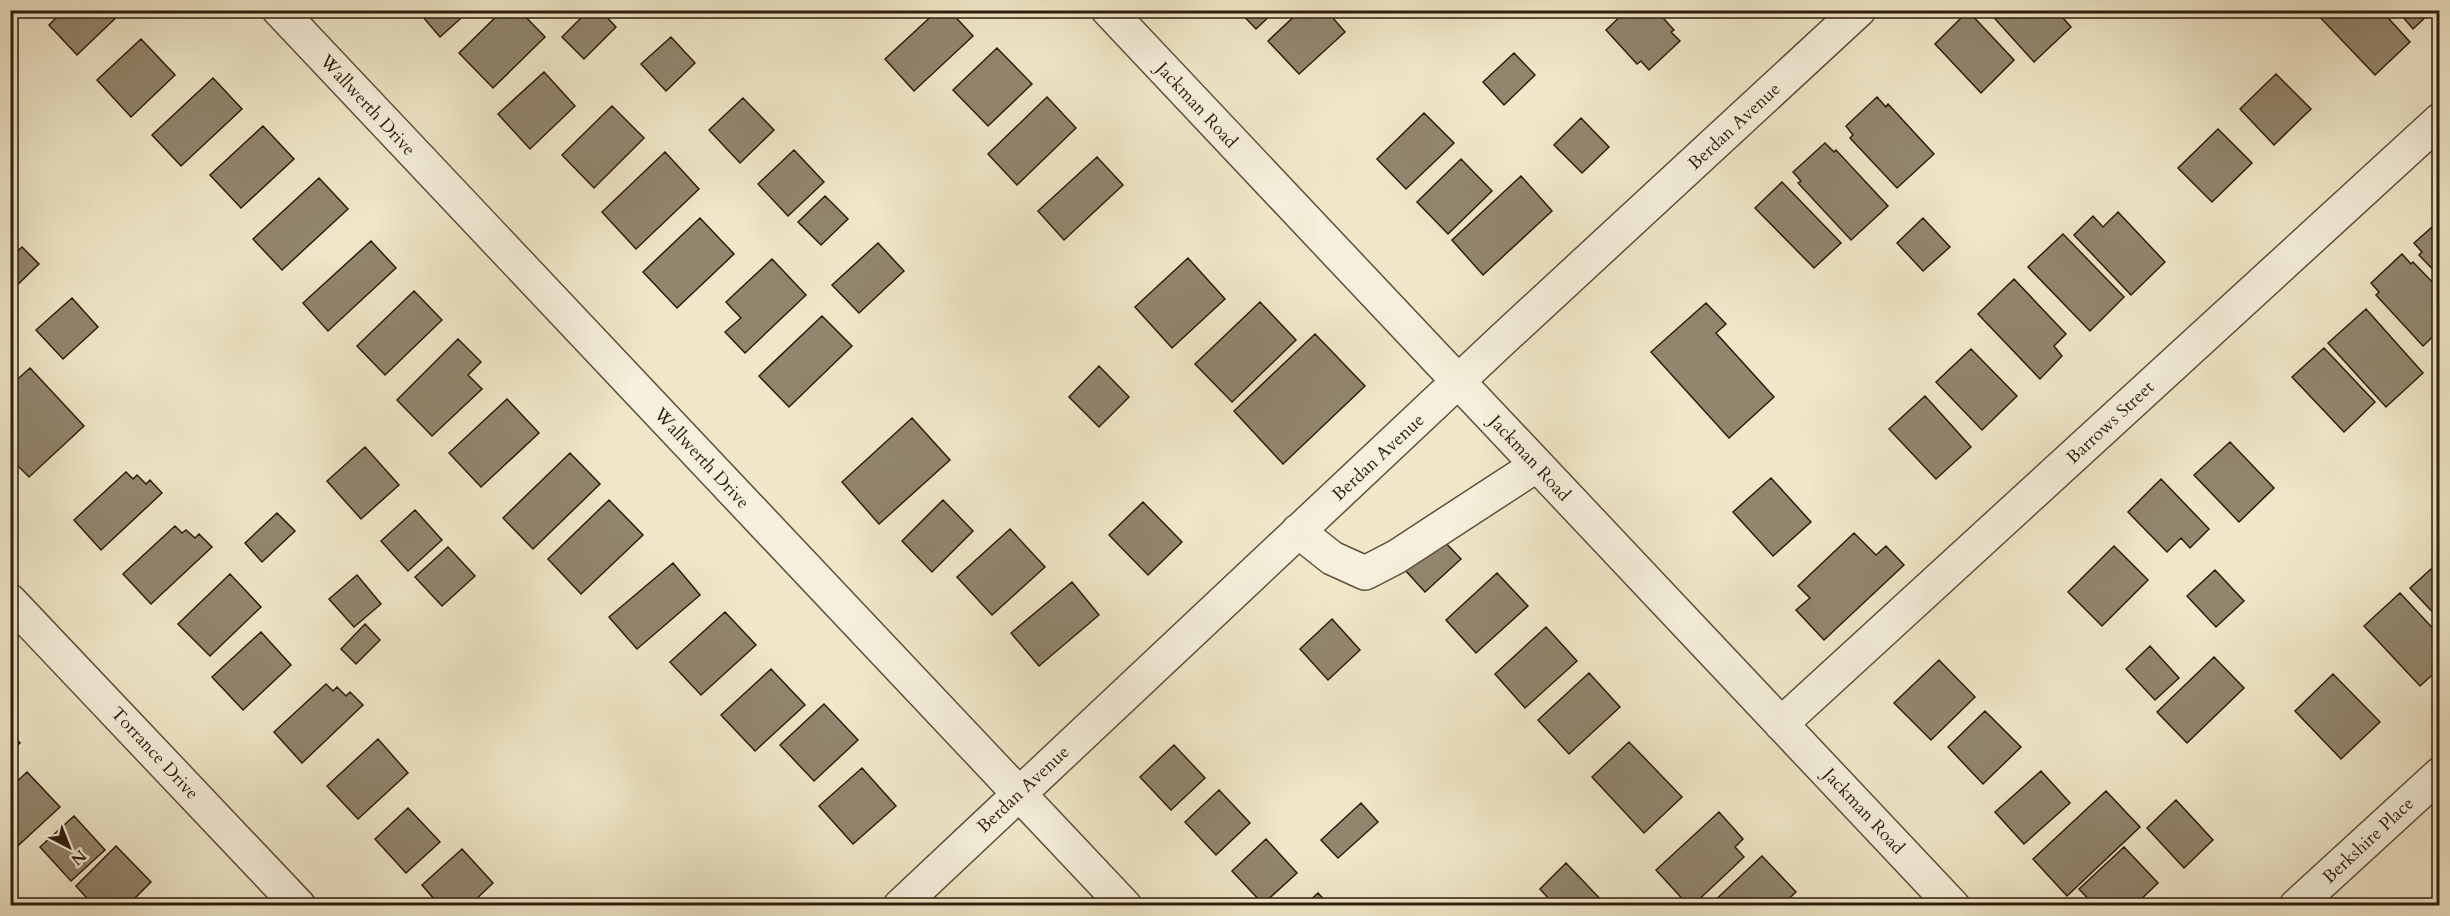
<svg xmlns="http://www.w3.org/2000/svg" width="2450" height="916" viewBox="0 0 2450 916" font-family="Cardo,serif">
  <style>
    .building { fill: #92866e; stroke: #2e1d0c; stroke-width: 1.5 }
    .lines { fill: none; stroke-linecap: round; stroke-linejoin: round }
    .minor-casing { stroke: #5e503b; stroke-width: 36 }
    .minor { stroke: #f5efdb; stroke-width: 33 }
    .labels { text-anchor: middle; stroke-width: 5; stroke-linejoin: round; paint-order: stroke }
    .street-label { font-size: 18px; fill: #2e1d0c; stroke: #f5efdb }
  </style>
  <rect width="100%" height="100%" fill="#efe7c8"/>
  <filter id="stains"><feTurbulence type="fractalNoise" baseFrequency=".00333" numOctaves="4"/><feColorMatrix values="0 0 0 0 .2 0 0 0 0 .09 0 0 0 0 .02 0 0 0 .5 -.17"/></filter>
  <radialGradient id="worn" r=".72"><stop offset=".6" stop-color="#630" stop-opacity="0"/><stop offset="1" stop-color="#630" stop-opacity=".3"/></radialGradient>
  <!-- building -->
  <path class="building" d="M64,10h60l-47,45 -28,-30z
    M417,10h53l-30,27z
    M503,10h16l26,27 -52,51 -34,-35z
    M589,10h11l16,17 -32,32 -22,-22z
    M938,10h11l24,26 -59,55 -29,-32z
    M1238,10h38l-20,19z
    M1301,10h25l19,22 -46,42 -31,-33z
    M1627,10h29l18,20 -3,2 9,9 -31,29 -8,-9 -4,3 -31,-34z
    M2056,10l15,17 -37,35 -46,-51z
    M2381,10l29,32 -35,33 -61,-64z
    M2397,10h36l-20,19z
    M1968,11l46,49 -33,33 -46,-49z
    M671,37l24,26 -29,28 -25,-27z
    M141,39l34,36 -44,42 -34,-37z
    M997,48l35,36 -44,42 -35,-36z
    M1514,53l21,22 -31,30 -21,-23z
    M544,72l31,34 -45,43 -32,-35z
    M2276,74l35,35 -37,36 -34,-36z
    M213,78l29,31 -61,57 -29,-31z
    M1047,97l29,31 -59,57 -29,-31z
    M1877,97l9,10 2,-3 46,50 -37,34 -47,-50 3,-3 -7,-9z
    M743,98l31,32 -34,33 -31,-33z
    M612,106l32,32 -50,50 -32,-33z
    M1424,113l30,30 -48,46 -29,-30z
    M1581,118l28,29 -27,26 -28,-28z
    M263,126l31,33 -53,49 -31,-33z
    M2218,129l34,34 -40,39 -34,-34z
    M1825,143l9,9 2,-2 52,56 -37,34 -53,-57 3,-2 -8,-9z
    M794,150l30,32 -36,34 -30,-32z
    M665,152l34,37 -63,60 -34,-37z
    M1097,157l26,28 -59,55 -26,-29z
    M1461,159l31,32 -44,43 -31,-32z
    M1521,176l31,35 -69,64 -31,-35z
    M319,178l29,31 -66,61 -29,-31z
    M1782,182l59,61 -27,25 -59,-60z
    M825,196l23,23 -27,26 -23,-23z
    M2118,212l47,50 -34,33 -57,-60 19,-19 10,11z
    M700,218l34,36 -57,54 -34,-36z
    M1923,218l27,29 -27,24 -26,-28z
    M2440,220v57l-21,-22 3,-3 -8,-9z
    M2063,234l61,63 -34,34 -62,-64z
    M371,241l25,27 -68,63 -25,-28z
    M878,243l26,28 -45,42 -27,-28z
    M22,247l17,17 -28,27 -1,-33z
    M2402,254l9,10 2,-2 27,28v40l-17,16 -47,-51 3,-3 -8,-9z
    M1188,258l37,41 -53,49 -37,-41z
    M772,259l34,36 -61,58 -20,-21 16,-14 -15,-16z
    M2014,279l52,55 -12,12 8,10 -22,23 -62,-65z
    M414,291l28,29 -57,55 -28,-29z
    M72,298l26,29 -35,32 -27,-29z
    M1260,302l36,38 -64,62 -37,-38z
    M1706,303l20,21 -10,9 58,64 -45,41 -78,-86z
    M2366,309l57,64 -37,34 -58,-64z
    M822,316l30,30 -63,61 -30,-31z
    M1315,334l50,52 -82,78 -49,-53z
    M458,339l23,23 -13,13 14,14 -50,47 -35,-36z
    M2324,348l51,54 -31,30 -52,-55z
    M1971,349l46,47 -35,34 -46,-48z
    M1099,366l30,31 -30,30 -30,-30z
    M30,368l54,58 -55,51 -19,-19v-72z
    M1925,396l46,51 -35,32 -47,-50z
    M507,399l32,34 -58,54 -32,-34z
    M912,418l38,42 -71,64 -37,-42z
    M2230,442l44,46 -35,34 -45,-47z
    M365,447l34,38 -38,34 -34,-38z
    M570,453l30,31 -67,65 -30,-31z
    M126,472l7,7 4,-4 9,9 4,-4 12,13 -61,57 -27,-30z
    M1771,478l40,44 -38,34 -40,-44z
    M2161,479l48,50 -19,19 -9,-10 -14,14 -39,-40z
    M609,500l34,35 -62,59 -33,-35z
    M943,500l30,31 -41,41 -30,-31z
    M1143,502l39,40 -34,33 -39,-40z
    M415,510l27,30 -34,31 -27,-30z
    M277,513l18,18 -33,31 -17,-19z
    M175,526l7,7 4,-3 9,8 4,-4 13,13 -61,57 -28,-30z
    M1010,529l35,38 -53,48 -35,-38z
    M1854,533l22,22 10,-9 18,19 -80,75 -28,-30 14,-12 -12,-12z
    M1441,538l20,21 -36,33 -20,-22z
    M2114,546l34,34 -46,46 -34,-34z
    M448,547l27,29 -33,30 -27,-29z
    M2440,561v59l-30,-32z
    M673,563l27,32 -63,54 -28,-32z
    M2215,570l29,31 -28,26 -29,-31z
    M1497,573l31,33 -52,47 -30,-33z
    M230,574l31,33 -51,49 -32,-32z
    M357,575l24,29 -27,23 -25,-28z
    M1072,582l27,33 -60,51 -28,-33z
    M2400,593l40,43v32l-20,18 -56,-60z
    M725,612l31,33 -55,50 -31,-33z
    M1332,619l28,31 -32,30 -28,-31z
    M365,624l15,16 -24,24 -15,-15z
    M1546,627l31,34 -52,47 -30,-34z
    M261,632l30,33 -48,45 -31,-33z
    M2150,646l29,32 -24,22 -29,-31z
    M2214,657l30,31 -57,55 -30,-31z
    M1939,660l36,37 -44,43 -37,-37z
    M771,669l34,36 -50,46 -34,-36z
    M1589,673l31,34 -51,47 -31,-34z
    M2333,674l47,48 -39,37 -46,-48z
    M326,684l7,7 4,-4 9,9 4,-4 13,13 -61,58 -28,-31z
    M824,704l34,36 -44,41 -34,-36z
    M1985,711l36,36 -38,37 -35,-37z
    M10,733l10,10 -10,9z
    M378,739l30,34 -50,46 -31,-33z
    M1629,742l53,55 -38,36 -52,-56z
    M1174,745l31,33 -34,32 -31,-33z
    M862,768l34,38 -43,38 -34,-38z
    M2041,771l29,32 -46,41 -29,-32z
    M27,772l33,35 -50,46v-65z
    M1219,790l31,33 -34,32 -31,-33z
    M2106,791l34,36 -73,69 -34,-37z
    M2176,800l37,40 -29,28 -37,-40z
    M1361,803l17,19 -40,36 -17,-18z
    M408,808l32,34 -34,31 -31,-34z
    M1719,812l24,27 -8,8 9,10 -52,49h-3l-33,-36z
    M74,816l31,34 -34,31 -31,-34z
    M1266,839l31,34 -34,31 -31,-33z
    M116,846l35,36 -24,24h-33l-18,-20z
    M2124,847l34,36 -24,23h-39l-16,-17z
    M462,849l31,34 -24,23h-29l-18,-21z
    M1762,856l34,36 -15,14h-72z
    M1566,863l38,40 -3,3 -57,-2 5,-5 -9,-10z
    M1318,893l12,13h-26z"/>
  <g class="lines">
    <defs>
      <path id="minor" d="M279,10l846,896
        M1108,10l845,896
        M1298,531l34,27 33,15 31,-16 141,-92
        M10,601l289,305
        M1781,724l659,-604
        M900,906l602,-566 357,-330
        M2296,906l144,-132"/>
    </defs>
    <!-- minor casing -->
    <use href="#minor" class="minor-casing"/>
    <!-- minor -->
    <use href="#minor" class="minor"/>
  </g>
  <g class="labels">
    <!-- street labels -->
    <g class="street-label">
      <text transform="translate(368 105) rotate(47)" y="6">Wallwerth Drive</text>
      <text transform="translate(1197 105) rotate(47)" y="6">Jackman Road</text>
      <text transform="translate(1734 126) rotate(-43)" y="6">Berdan Avenue</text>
      <text transform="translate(2110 422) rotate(-43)" y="6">Barrows Street</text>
      <text transform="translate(1378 457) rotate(-43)" y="6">Berdan Avenue</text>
      <text transform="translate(702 458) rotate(47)" y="6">Wallwerth Drive</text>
      <text transform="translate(1530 458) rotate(47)" y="6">Jackman Road</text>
      <text transform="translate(155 753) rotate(47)" y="6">Torrance Drive</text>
      <text transform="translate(1023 789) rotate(-43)" y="6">Berdan Avenue</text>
      <text transform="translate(1864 811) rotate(47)" y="6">Jackman Road</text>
      <text transform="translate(2368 840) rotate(-43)" y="6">Berkshire Place</text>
    </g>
  </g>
  <!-- margin -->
  <rect width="2450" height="916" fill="none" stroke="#efe7c8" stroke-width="36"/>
  <rect x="12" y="12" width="2426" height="892" fill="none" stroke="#2e1d0c" stroke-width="3"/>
  <rect x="18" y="18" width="2414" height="880" fill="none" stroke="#2e1d0c" stroke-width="1.5"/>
  <!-- north arrow -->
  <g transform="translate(69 847) rotate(138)" stroke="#f5efdb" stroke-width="4.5" paint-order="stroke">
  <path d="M0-4.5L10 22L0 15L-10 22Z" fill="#2e1d0c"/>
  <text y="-9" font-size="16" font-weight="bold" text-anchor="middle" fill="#2e1d0c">N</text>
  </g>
  <rect width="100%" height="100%" filter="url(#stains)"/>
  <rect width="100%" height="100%" fill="url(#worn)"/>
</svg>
